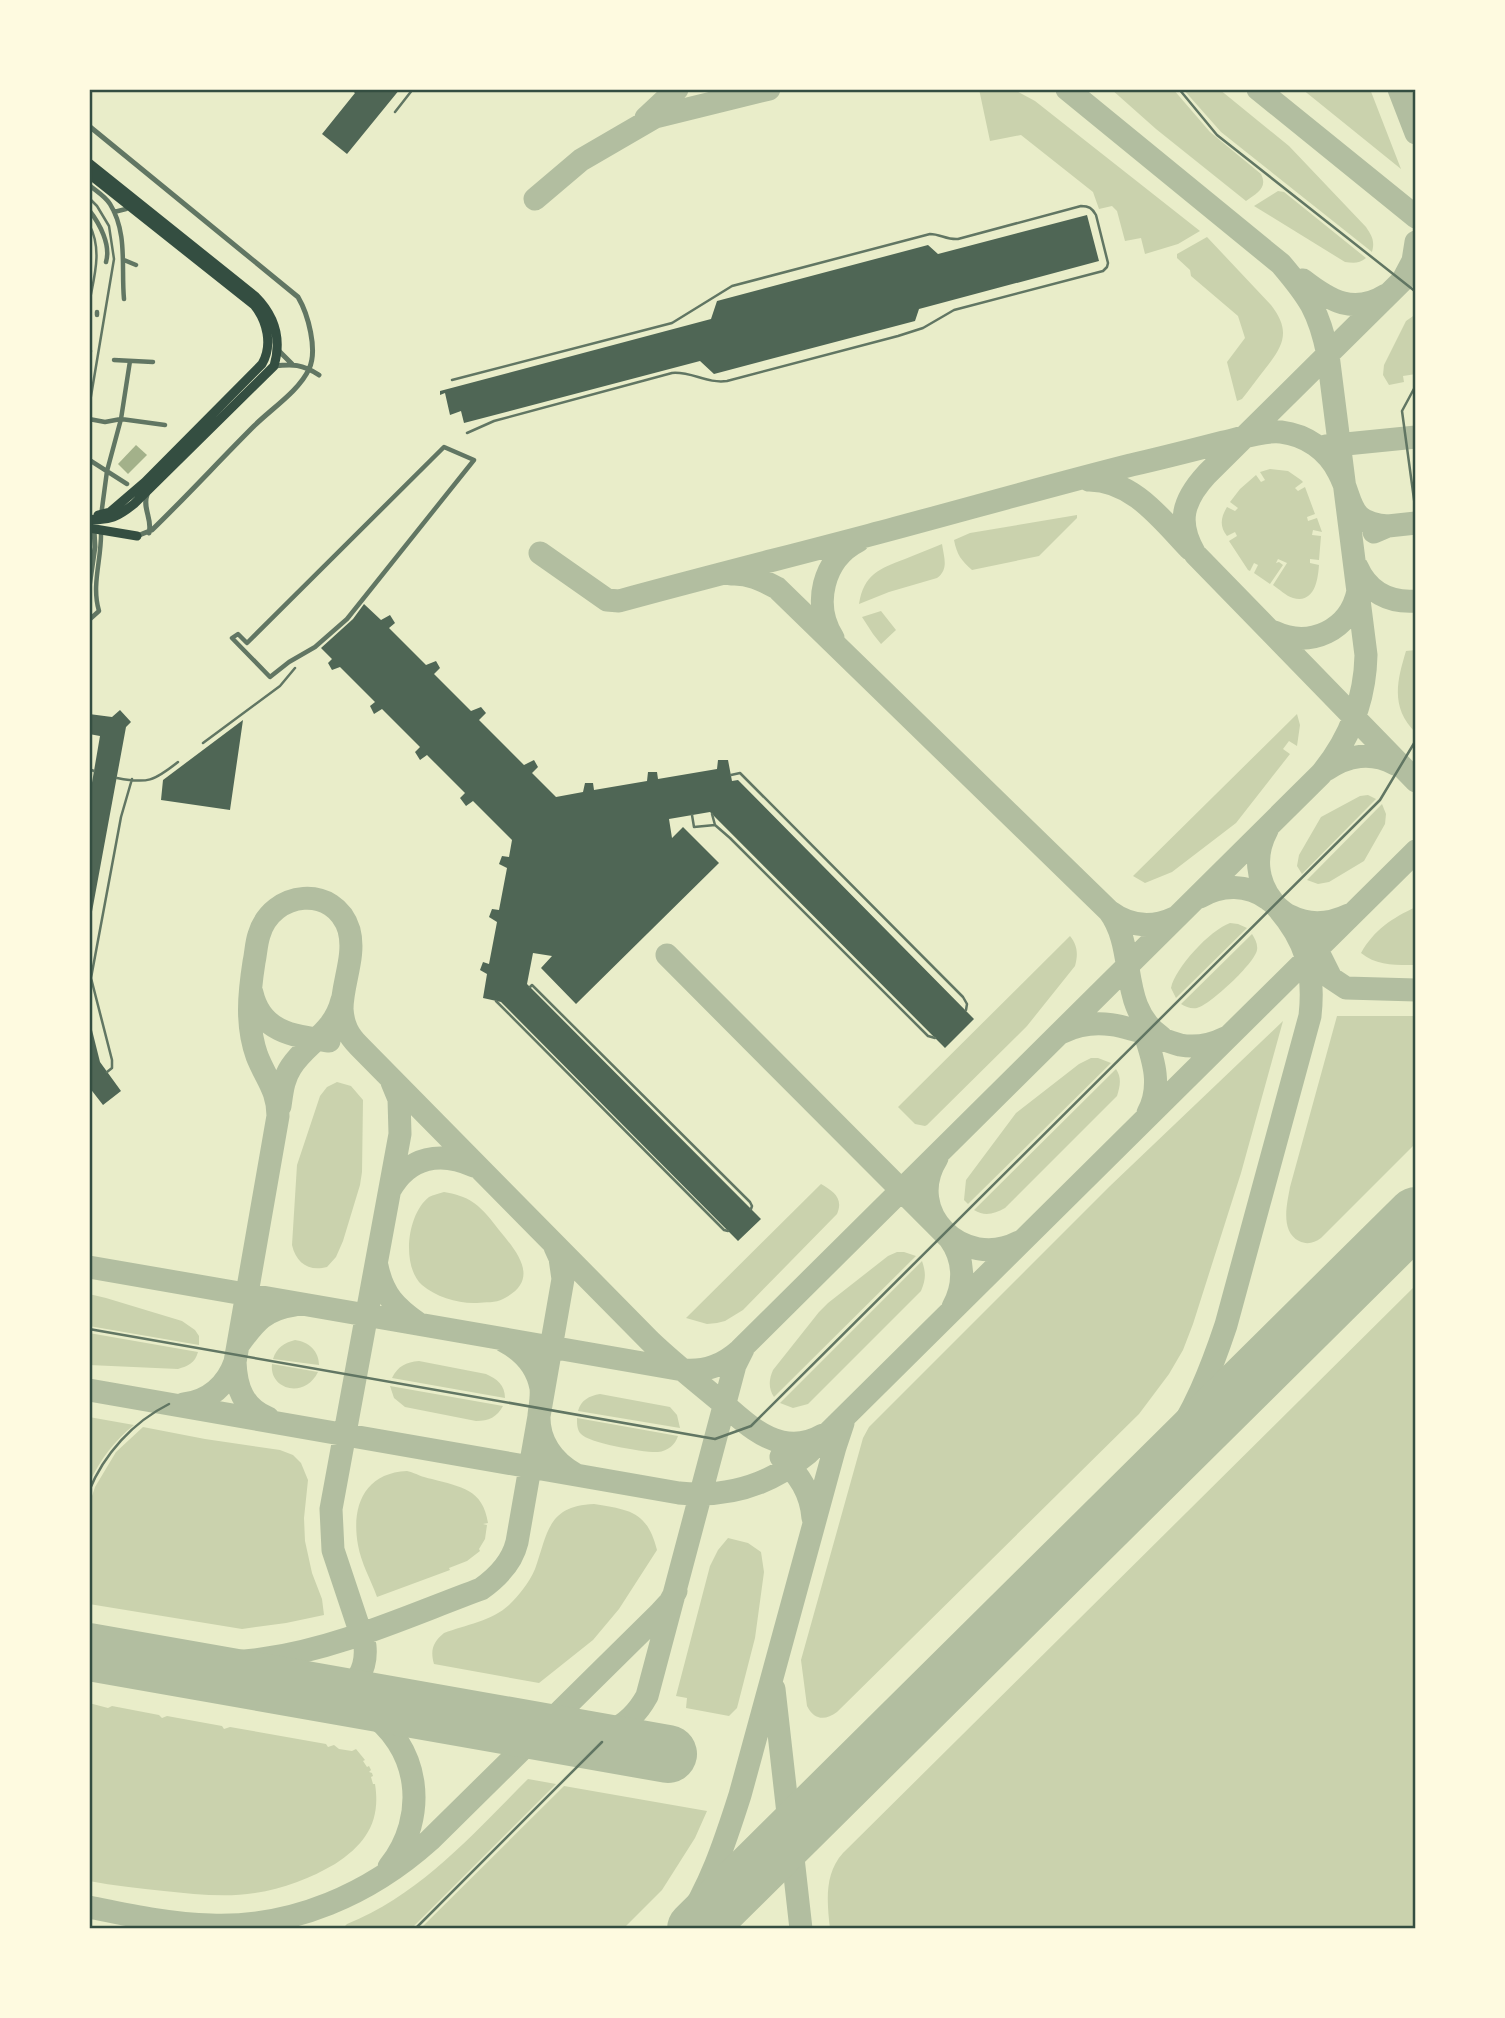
<svg xmlns="http://www.w3.org/2000/svg" width="1505" height="2018" viewBox="0 0 1505 2018" font-family="'Sofia Sans Condensed',sans-serif">
  <style>
    .green { fill: #cad2ad }
    .water { fill: #a3b18a }
    .lines { fill: none; stroke-linecap: round; stroke-linejoin: round }
    .taxiway { stroke: #b2bea0; stroke-width: 23 }
    .runway { stroke: #b2bea0; stroke-width: 58 }
    .building { fill: #4f6655 }
    .service { stroke: #617663; stroke-width: 2.5 }
    .pedestrian { stroke: #617663; stroke-width: 4.5 }
    .minor { stroke: #617663; stroke-width: 5 }
    .primary { stroke: #344e41; stroke-width: 9 }
    .neatline { fill: none; stroke: #344e41; stroke-width: 2.5 }
  </style>
  <rect width="100%" height="100%" fill="#e9edc9"/>
  <!-- green -->
  <path class="green" d="M979,89h34l22,12 165,130 -22,13 -33,10 -4,-16 -16,3 -8,-30 -5,-5 -13,3 -6,-17 -72,-57 -31,6z
    M1111,89h62l37,43 51,42c7,14 -4,19 -15,27l-90,-72z
    M1183,89h36l70,57 77,81c6,9 9,14 6,25l-151,-120z
    M1302,89h68l31,80z
    M1278,191l6,1 82,66c-7,6 -13,5 -21,4l-91,-56z
    M1207,237l64,68c20,26 13,40 -6,64 -8,10 -15,20 -23,30l-5,2 -10,-39 18,-24 -7,-22 -47,-40 -1,-6 -13,-12v-4z
    M1416,314v60l-13,2 1,6 -15,3 -6,-10 1,-10 22,-44z
    M1270,469l18,2 13,9 2,2 -8,6 3,3 7,-4 10,27 -8,3 1,4 9,-3 5,14 -9,-2 -1,5 9,1 -2,24 -9,-1v4l9,2c-1,14 -4,39 -26,33 -7,-2 -14,-9 -20,-13l14,-22 -9,-4 -2,4 3,-1 4,3 -13,19 -16,-11 4,-8 -4,-2 -4,8 -2,-1 -19,-29 8,-5 -2,-4 -8,4c-8,-10 -6,-19 0,-29l8,4 3,-3 -8,-6 10,-13 16,-14 5,7 4,-2 -5,-8z
    M1077,515v3l-38,38 -67,14c-11,-10 -15,-15 -18,-30l16,-7z
    M942,544c2,14 7,25 -5,34l-48,14 -30,12c5,-30 20,-35 46,-45 12,-5 25,-10 37,-15z
    M881,611l15,19 -15,14 -8,-10 -11,-17z
    M1416,650v83c-26,-25 -19,-52 -10,-82z
    M1297,714l3,11 -3,21 -8,-5 -6,8 7,5 -54,69 -64,49 -27,11 -12,-7z
    M1368,795l8,4 -74,75 -5,-8 2,-11 22,-38 39,-21z
    M1382,804l4,10 -1,10 -21,37 -35,21 -11,2 -11,-4z
    M1416,907v58c-20,0 -39,1 -55,-12 13,-23 31,-35 55,-46z
    M1230,923l8,1 9,4 -71,70 -5,-10c4,-20 39,-58 59,-65z
    M1252,934c3,5 6,10 5,16 -2,13 -47,55 -60,58 -6,1 -11,-1 -16,-4z
    M1070,936c8,10 8,19 5,30l-48,60 -100,99 -2,1 -10,-2 -17,-17z
    M1337,1016h79v127l-95,95c-7,5 -14,7 -22,3 -19,-10 -12,-37 -9,-54z
    M1283,1021l-42,152 -48,151 -10,26 -14,24 -30,40 -302,298c-12,9 -23,8 -30,-6l-6,-46 62,-222 6,-11 241,-241z
    M1091,1058h7l13,5 -143,141 -4,-4 2,-20 50,-67 63,-49z
    M1116,1069c6,9 4,17 1,27l-112,112c-11,6 -20,9 -31,2z
    M337,1082l14,4 12,14 -1,72 -2,13 -17,56 -7,16 -9,10c-18,5 -31,-4 -35,-22l5,-80 23,-69 7,-9z
    M821,1184c12,7 23,14 16,30l-94,96 -18,11 -8,2 -10,1 -21,-6z
    M444,1192c11,2 20,4 30,11 10,7 18,18 25,27 19,23 42,50 4,69 -7,4 -18,3 -26,4 -18,1 -41,-6 -55,-18 -21,-19 -15,-71 7,-88 4,-2 11,-4 15,-5z
    M897,1252h7l12,4 -142,141c-6,-9 -5,-18 -1,-27l46,-58 9,-9 60,-47z
    M922,1261c4,12 4,18 -1,30l-113,113 -15,4 -13,-5z
    M1416,1285v644h-586c-3,-27 -6,-55 13,-76z
    M89,1294l17,4 76,23 13,9 4,6v9l-110,-19z
    M89,1333l109,19c-3,11 -10,14 -20,17l-89,-4z
    M295,1340c14,2 24,11 24,25l-46,-6c4,-12 11,-16 22,-19z
    M419,1361l67,13c11,5 19,11 19,24l-113,-20c6,-12 14,-16 27,-17z
    M272,1364l46,8c-13,27 -49,18 -46,-8z
    M390,1386l113,20c-6,11 -14,15 -27,15l-71,-14 -11,-9z
    M600,1394l70,13 7,8 3,13 -102,-17c3,-11 11,-15 22,-17z
    M89,1417l45,8c-20,16 -33,34 -44,56z
    M577,1418l101,18c-3,9 -10,15 -20,16 -12,1 -70,-9 -77,-18 -4,-4 -4,-10 -4,-16z
    M143,1427l62,12 75,11 13,5 8,8 7,17 -4,38 1,23 7,32 10,26 2,16 -38,8 -44,6 -153,-25v-99l6,-18 21,-35z
    M407,1471c11,3 14,6 25,8 29,8 51,10 56,44l-5,1 4,1 -2,14 -6,10 1,2 -13,10 -18,7 1,2 -73,27c-6,-17 -16,-34 -19,-52 -7,-38 6,-72 49,-74z
    M594,1504c36,6 53,7 63,46l-38,59 -26,31 -54,43 -105,-19c-4,-14 -1,-22 10,-31 21,-8 48,-12 65,-28 10,-10 20,-22 26,-36 13,-36 12,-63 59,-65z
    M728,1538l20,5 13,9 3,20 -9,66 -18,70 -8,8 -43,-8 1,-10 -11,-2 34,-130 8,-16z
    M89,1703l19,5 4,-2 47,9 3,3 5,-2 55,10 2,3 6,-2 96,17 2,3 6,-2 5,4 13,2 4,-2 9,11 -2,1 4,6 2,-1 2,4 -2,2 3,1 1,3 -2,1 2,7h2c6,37 -9,60 -40,80 -24,14 -52,25 -80,29 -30,5 -61,1 -91,-2 -25,-3 -50,-5 -75,-10z
    M528,1779l28,5 -145,145h-69l5,-5c74,-30 126,-90 181,-145z
    M564,1786l143,25 -12,27 -33,52 -39,39h-203z"/>
  <!-- water -->
  <path class="water" d="M136,445l11,10 -19,19 -10,-10z"/>
  <g class="lines">
    <!-- taxiway -->
    <path class="taxiway" d="M1258,89l158,128
      M1399,89l17,44
      M646,118l31,-29
      M535,199l46,-39 74,-43 114,-28
      M1416,267l-209,207c-24,26 -31,48 -12,80l221,227
      M1404,278l9,-17 3,-19
      M1303,280c27,21 51,35 83,15
      M1326,446l90,-9
      M1089,480c44,0 73,40 101,69
      M1374,532l14,-6 28,-3
      M540,553l67,47 12,1c84,-23 168,-44 251,-66 87,-23 174,-48 261,-70 31,-7 62,-15 93,-23 18,-4 39,-12 57,-10 25,3 47,18 58,41 15,28 7,50 49,53
      M1357,567c11,25 32,36 59,34
      M731,574c18,-1 31,6 46,14l332,323c20,15 42,18 65,7
      M1274,632c36,17 76,-2 84,-41
      M833,638c-21,-33 -10,-79 25,-97
      M1326,770c21,-15 46,-19 69,-6
      M1267,830c-13,24 -11,51 6,72
      M1200,897c21,-13 48,-13 68,2 7,5 13,13 22,17 19,10 40,8 59,-1
      M1109,911c29,39 8,95 52,126
      M1314,944l17,34 15,10 70,2
      M667,955l283,284c15,21 15,46 3,68
      M252,993c9,40 43,43 77,48
      M1142,1025c9,29 22,58 6,88
      M1063,1032c40,-20 78,1 117,13 17,3 31,0 45,-7
      M280,1106c2,-13 3,-27 11,-39 16,-25 43,-34 51,-67
      M937,1158c-34,54 26,113 82,84
      M390,1190c19,-34 51,-39 84,-24
      M377,1266c6,29 18,41 42,58
      M89,1267l594,103c23,2 40,-5 57,-20l581,-576c29,-35 44,-73 45,-119l-38,-300c-9,-44 -19,-58 -47,-91l-214,-175
      M504,1341c19,10 33,25 37,47 1,9 -1,18 -2,27 -1,26 14,47 36,59
      M239,1344c16,-22 26,-35 55,-39
      M89,1390l590,103c48,5 91,-8 128,-39l609,-603
      M184,1404c25,-3 43,-19 51,-42
      M268,1418c-25,-10 -32,-31 -33,-56l43,-246c0,-26 -12,-37 -21,-60 -11,-31 -8,-62 -3,-94 2,-9 2,-18 5,-27 13,-45 76,-51 90,-5 7,26 -7,53 -7,79 1,16 6,26 17,37l291,295c22,21 46,40 70,60 18,15 38,36 62,41 14,3 29,0 41,-7
      M781,1457c18,18 30,35 32,61
      M1111,1518c19,-22 39,-43 55,-66 28,-39 45,-82 60,-127l84,-309c5,-45 -4,-77 -35,-111
      M112,1656c50,6 99,10 150,3 75,-10 148,-44 219,-70 17,-12 31,-26 36,-47l46,-263 -3,-21 -5,-11
      M774,1689l27,240
      M306,1690c9,2 19,4 28,3 23,-3 33,-26 31,-47l-32,-96 -2,-41 69,-375 -1,-35 -7,-17
      M324,1695c14,3 28,7 41,15 56,35 64,107 24,157
      M558,1734c39,5 68,0 89,-38l88,-331 8,-16
      M89,1907c40,8 81,17 122,18 82,3 159,-31 219,-85l229,-226 11,-12 6,-11
      M682,1929c28,-41 43,-87 58,-134l95,-348 8,-24"/>
    <!-- runway -->
    <path class="runway" d="M89,1652l579,102
      M696,1929l720,-713"/>
  </g>
  <!-- building -->
  <path class="building" d="M350,89h50l-53,65 -25,-20 33,-41z
    M1087,215l12,46 -180,48 -4,12 -201,53 -14,-13 -236,62 -3,-12 -11,4 -5,-22 -5,2v-4l271,-72 6,-18 211,-56 10,9z
    M364,604l17,16 9,-5 5,8 -6,5 37,37 10,-4 4,7 -6,6 37,37 10,-4 5,6 -7,7 45,45 10,-5 4,7 -6,6 24,24 27,-5 2,-9h8l1,7 53,-9 1,-9h9l1,7 59,-10 1,-9h10l4,21 6,-1 236,239 -29,29 -235,-236 -41,7 3,19 11,-11 36,36 -143,141 -35,-36 11,-12 -19,-3 -6,31 234,235 -23,22 -237,-239 -18,-4 4,-24 -7,-4 3,-8 6,2 8,-42 -8,-5 3,-8 7,1 8,-42 -8,-4 3,-8 7,1 3,-17 -39,-39 -7,5 -6,-8 5,-5 -38,-38 -7,5 -5,-8 5,-5 -38,-38 -8,5 -4,-8 5,-4 -35,-35 -8,3 -4,-7 4,-4 -11,-11 32,-29z
    M120,710l11,12 -5,5 -37,201v-128l11,-64 -11,-2v-20l23,3z
    M243,720l-13,90 -69,-10 2,-20z
    M89,1018l11,44 21,29 -18,14 -14,-18z"/>
  <g class="lines">
    <!-- service -->
    <path class="service" d="M1179,89l38,46 199,157
      M395,112l18,-23
      M89,198l8,8 12,20 5,33 -25,149
      M89,224c14,26 5,53 0,80
      M452,380l220,-57 60,-37 198,-52c10,0 17,6 28,5l123,-33c8,0 11,2 15,9l12,48 -1,4 -4,4 -149,39 -31,18 -25,8 -171,45c-20,3 -36,-10 -55,-8l-178,48 -27,12
      M1416,385l-14,26 14,103
      M203,743l77,-57 15,-18
      M89,769l5,2
      M731,775l9,-2 223,224 4,7 -1,6
      M117,778c31,6 37,3 61,-16
      M712,814l3,11
      M692,815l2,12 21,-2 15,13 198,198 7,2
      M530,987l2,-2 218,217 2,4 -1,3
      M496,1001l228,229 4,1
      M107,1072l5,-4v-8l-21,-82 30,-161 11,-38
      M89,1329l626,110 36,-13 629,-626 36,-60
      M89,1491c15,-37 44,-69 80,-87
      M415,1929l187,-187"/>
    <!-- pedestrian -->
    <path class="pedestrian" d="M89,185c7,6 16,11 21,19 18,29 11,64 14,95
      M89,210c11,14 22,35 17,52
      M114,212l12,-3
      M124,260l12,5
      M97,315v-3
      M89,357l1,-6
      M114,360l39,2
      M89,419l16,3 16,-3 44,6
      M444,447l30,13 -127,159 -32,28 -26,15 -19,15 -38,-39 6,-4 9,9z
      M91,461l36,23
      M101,516l6,-45 14,-52 9,-58
      M89,620l10,-9c-8,-26 3,-53 2,-80"/>
    <!-- minor -->
    <path class="minor" d="M89,126l209,171c10,17 20,53 11,72 -10,22 -38,40 -55,57 -35,35 -67,70 -102,104l-15,6
      M279,351l13,13
      M274,366c19,-2 28,-2 45,9
      M147,495c-5,13 6,25 2,38
      M89,588l6,-41 -1,-18"/>
    <!-- primary -->
    <path class="primary" d="M89,163l166,133c20,20 27,43 19,70l-140,138c-15,12 -25,18 -45,15
      M89,174l165,131c13,16 19,40 8,59l-117,118 -35,30 -12,3
      M89,528l48,8"/>
  </g>
  <!-- border -->
  <rect width="1505" height="2018" fill="none" stroke="#fefae0" stroke-width="182"/>
  <rect x="91" y="91" width="1323" height="1836" class="neatline"/>
</svg>
